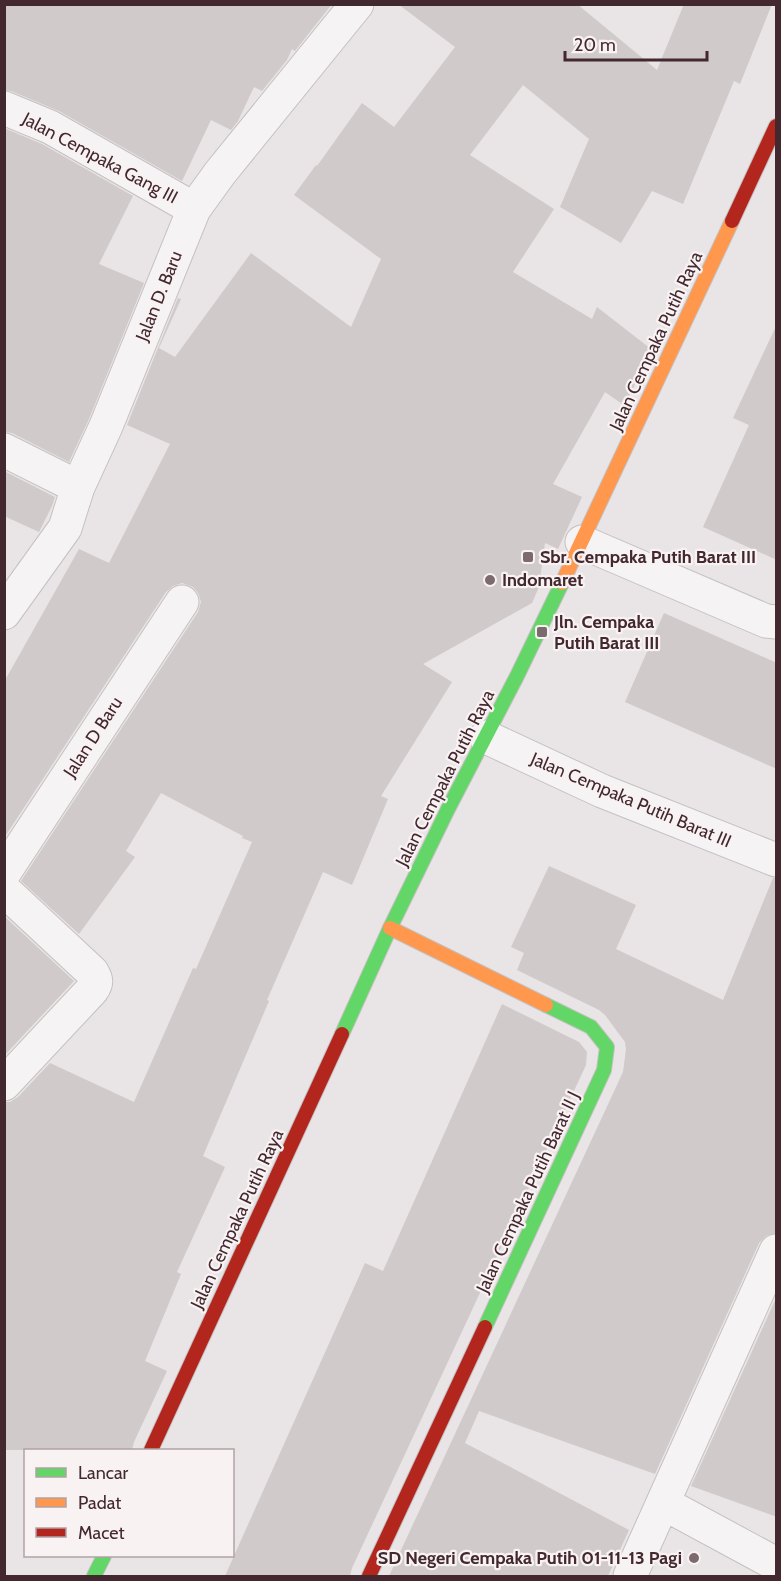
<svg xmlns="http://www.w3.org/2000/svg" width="781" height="1581" viewBox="0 0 781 1581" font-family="Cabin,sans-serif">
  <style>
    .building { fill: #d0cacb }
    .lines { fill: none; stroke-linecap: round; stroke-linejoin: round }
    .street-casing { stroke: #c5c0c1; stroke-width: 35 }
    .fast-casing { stroke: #c5c0c1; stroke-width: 16 }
    .slow-casing { stroke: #c5c0c1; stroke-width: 16 }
    .jam-casing { stroke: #c5c0c1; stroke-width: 16 }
    .street { stroke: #f6f3f4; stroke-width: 33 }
    .fast { stroke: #63d668; stroke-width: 14 }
    .slow { stroke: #ff974d; stroke-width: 14 }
    .jam { stroke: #b3261e; stroke-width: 14 }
    .poi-dot { fill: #7d6a6f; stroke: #f8f2f3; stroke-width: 2 }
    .labels { text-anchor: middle; stroke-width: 4.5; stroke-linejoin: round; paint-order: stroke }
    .street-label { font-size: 18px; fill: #43292f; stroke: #f8f2f3 }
    .poi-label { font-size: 18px; font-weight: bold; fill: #43292f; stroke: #f8f2f3; text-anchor: start }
  </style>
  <rect width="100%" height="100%" fill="#e9e4e5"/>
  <!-- building -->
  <path class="building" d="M4,4h328l-37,47 -3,-2 -5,11 -25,31 -8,-4 -16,34 -7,9 -20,-10 -29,61 -123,-70 -48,-20 -7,-1z
    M398,4h179l80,66 27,-66h88l-32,80 -6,-3 -51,123 -31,-13 -31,52 -61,-36 29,-68 -66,-54 -53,70 84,54 -41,63 79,47 5,-12 54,42 -26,57 -20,-14 -52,92 29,13 -24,52 -13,-6 -6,44 -7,16 -109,61 29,18 -71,114 7,3 -36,86 -29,-13 -56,128 2,1 -66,155 22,11 -48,105 4,2 -36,87 22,10 -33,71 -2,8h-128v-348h6l8,-5 32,-34 84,39 59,-134 3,1 56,-127 -10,-4 1,-2 -82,-43 -35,58 9,6 -56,77 -58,-53 177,-269 3,-10 -3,-9 -5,-6 -11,-4 -9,3 -7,6 -162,246v-156l75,-133 30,14 61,-119 -43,-19 51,-127 3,1 -22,49 16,9 76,-104 100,74 30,-68 -87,-64 22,-30 1,1 45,-63 32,24 61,-80z
    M4,128l38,16 91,52 -34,68 45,19 -55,136 -20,43 -57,-29 -8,-1z
    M777,324v236l-74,-33 46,-102 -16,-7z
    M4,471l51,26 -3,9 -13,26 -35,-16z
    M664,613l113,50v106l-152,-67z
    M549,866l87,39 -20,44 107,51 50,-122h4v355l-11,3 -7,7 -104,231 -176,-63 -14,32 164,87 -21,46h-219l234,-504 3,-23 -1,-7 -20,-27 -6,-5 -82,-40 7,-17 -13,-6z
    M4,916l70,65 -70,75z
    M502,1004l77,38 8,10 -1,13 -234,503 -2,8h-125l140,-313 18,8z
    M777,1296v221l-86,-31z"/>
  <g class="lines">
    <defs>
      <path id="street" d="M4,108l46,19 144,82
        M4,450l74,37
        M582,542l184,79 10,1
        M4,613l61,-85 13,-41 28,-61 88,-217 26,-36 137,-169
        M486,737l116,54 174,69
        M4,873l178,-271
        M4,890l88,82c5,8 5,11 0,18l-88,94
        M663,1503l113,61
        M630,1576l146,-325"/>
      <path id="fast" d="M342,1034l48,-106 58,-119 69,-133 45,-93
        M485,1327l119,-257 3,-23 -16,-20 -45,-22
        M94,1576l10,-20"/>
      <path id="slow" d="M562,583l170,-362
        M390,928l156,77"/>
      <path id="jam" d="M732,221l44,-95
        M151,1450l191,-416
        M369,1576l116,-249"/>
    </defs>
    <!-- street casing -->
    <use href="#street" class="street-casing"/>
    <!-- fast casing -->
    <use href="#fast" class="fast-casing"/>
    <!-- slow casing -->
    <use href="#slow" class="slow-casing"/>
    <!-- jam casing -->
    <use href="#jam" class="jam-casing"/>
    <!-- street -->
    <use href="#street" class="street"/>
    <!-- fast -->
    <use href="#fast" class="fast"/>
    <!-- slow -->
    <use href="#slow" class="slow"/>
    <!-- jam -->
    <use href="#jam" class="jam"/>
  </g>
  <!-- markers -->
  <g class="poi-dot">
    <rect x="522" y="551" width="12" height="12" rx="3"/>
    <circle cx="490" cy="580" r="6"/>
    <rect x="536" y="626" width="12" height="12" rx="3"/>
    <circle cx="694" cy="1558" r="6"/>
  </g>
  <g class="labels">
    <!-- street labels -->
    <g class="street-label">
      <text transform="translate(100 158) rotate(28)" y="6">Jalan Cempaka Gang III</text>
      <text transform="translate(159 296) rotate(-68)" y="6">Jalan D. Baru</text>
      <text transform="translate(656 341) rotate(-65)" y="6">Jalan Cempaka Putih Raya</text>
      <text transform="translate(93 737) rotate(-57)" y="6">Jalan D Baru</text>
      <text transform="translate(445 778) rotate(-63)" y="6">Jalan Cempaka Putih Raya</text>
      <text transform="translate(631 800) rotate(23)" y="6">Jalan Cempaka Putih Barat III</text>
      <text transform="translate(528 1192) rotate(-65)" y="6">Jalan Cempaka Putih Barat II J</text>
      <text transform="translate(237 1219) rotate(-65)" y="6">Jalan Cempaka Putih Raya</text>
    </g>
    <!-- poi labels -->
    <g class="poi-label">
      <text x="540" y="563">Sbr. Cempaka Putih Barat III</text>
      <text x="502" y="586">Indomaret</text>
      <text x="554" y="628">Jln. Cempaka<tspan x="554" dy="21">Putih Barat III</tspan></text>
      <text x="682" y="1564" text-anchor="end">SD Negeri Cempaka Putih 01-11-13 Pagi</text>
    </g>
  </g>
  <!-- border -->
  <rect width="781" height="1581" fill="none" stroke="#43292f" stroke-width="12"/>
  <!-- legend -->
  <rect x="24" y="1449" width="210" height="108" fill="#f8f2f3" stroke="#b0a2a5" stroke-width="1.5"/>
  <rect x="36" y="1468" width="30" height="9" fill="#63d668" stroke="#b0a2a5" stroke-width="1.5"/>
  <text x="78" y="1479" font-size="18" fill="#43292f">Lancar</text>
  <rect x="36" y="1498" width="30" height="9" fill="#ff974d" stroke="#b0a2a5" stroke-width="1.5"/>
  <text x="78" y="1509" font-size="18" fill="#43292f">Padat</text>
  <rect x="36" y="1528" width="30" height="9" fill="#b3261e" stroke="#b0a2a5" stroke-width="1.5"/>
  <text x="78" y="1539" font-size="18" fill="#43292f">Macet</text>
  <!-- scale -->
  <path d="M565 51v9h142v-9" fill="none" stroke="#43292f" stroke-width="3"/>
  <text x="574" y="51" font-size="18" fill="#43292f" stroke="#f8f2f3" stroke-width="4.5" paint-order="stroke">20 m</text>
</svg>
